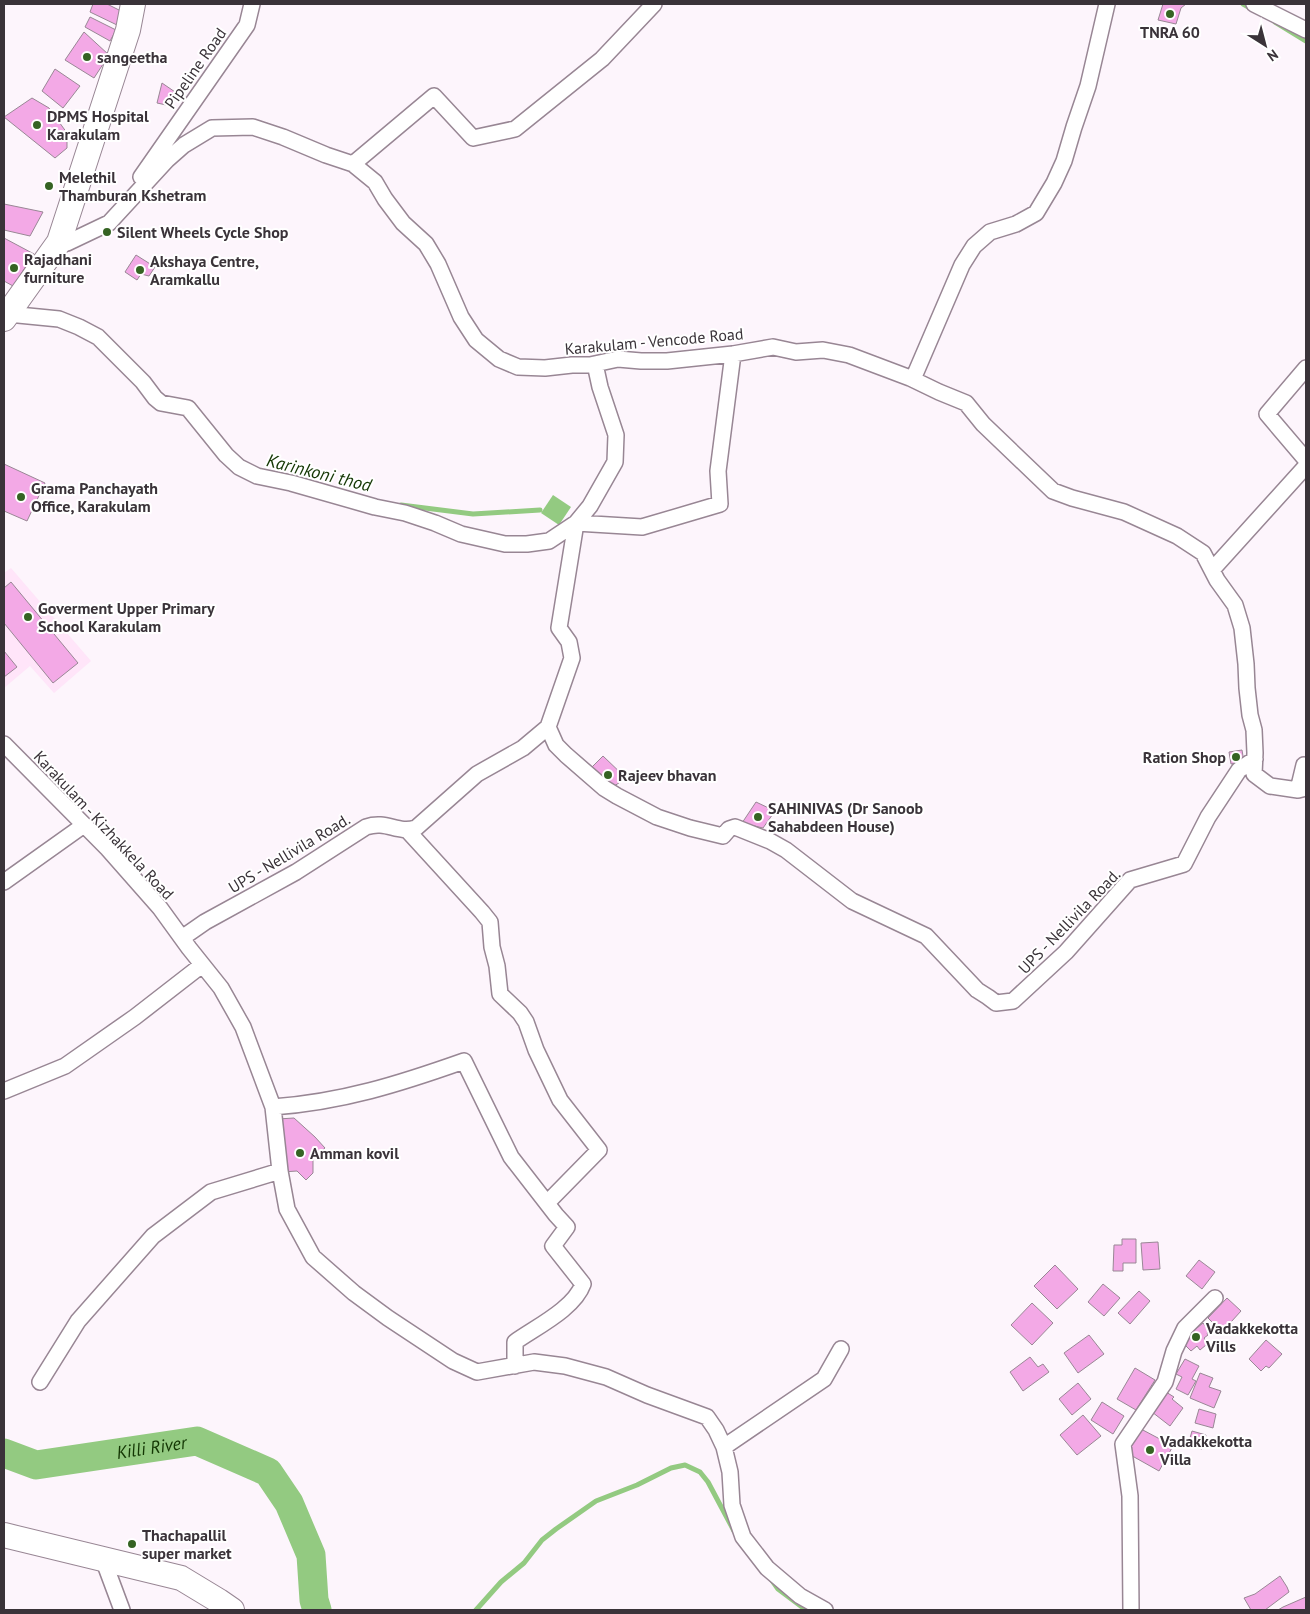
<svg xmlns="http://www.w3.org/2000/svg" width="1310" height="1614" viewBox="0 0 1310 1614" font-family="'PT Sans',sans-serif">
  <style>
    .built { fill: #ffe5f9 }
    .water { fill: #93ca81 }
    .lines { fill: none; stroke-linecap: round; stroke-linejoin: round }
    .stream { stroke: #93ca81; stroke-width: 5 }
    .river { stroke: #93ca81; stroke-width: 29 }
    .building { fill: #f3a9e6; stroke: #998795 }
    .street-casing { stroke: #988694; stroke-width: 18 }
    .primary-casing { stroke: #988694; stroke-width: 26 }
    .street { stroke: #fff; stroke-width: 15 }
    .primary { stroke: #fff; stroke-width: 24 }
    .poi-dot { fill: #356323; stroke: #fff; stroke-width: 2 }
    .labels { text-anchor: middle; stroke-width: 4; stroke-linejoin: round; paint-order: stroke }
    .poi-label { font-size: 16px; font-weight: bold; fill: #3a3339; stroke: #fff; text-anchor: start }
    .street-label { font-size: 16px; fill: #3a3339; stroke: #fff }
    .water-label { font-size: 18px; font-style: italic; fill: #133603; stroke: #fff }
  </style>
  <rect width="100%" height="100%" fill="#fdf5fc"/>
  <!-- built -->
  <path class="built" d="M11,568l80,93 -37,32 -24,-27 -26,22v-115z"/>
  <!-- water -->
  <path class="water" d="M553,495l18,12 -12,18 -18,-12z"/>
  <g class="lines">
    <!-- stream -->
    <path class="stream" d="M1243,4l9,5
      M1275,22l31,19
      M401,505l72,9 67,-4
      M771,1579l7,10 28,21
      M476,1610l25,-28 23,-19 18,-23 14,-11 40,-28 41,-16 34,-17 14,-3 15,7 8,10 26,49"/>
    <!-- river -->
    <path class="river" id="s1" d="M4,1453l32,12 161,-24 71,31 21,31 22,52 3,45 3,10"/>
  </g>
  <!-- building -->
  <path class="building" d="M93,4h14l16,8 -6,13 -27,-13z
    M1163,4h23l-5,4 -5,16 -18,-4z
    M90,17l26,13 -6,11 -25,-14z
    M84,32l25,23 -15,23 -29,-18z
    M55,69l25,17 -17,22 -21,-17z
    M162,83l16,11 -7,12 -14,-3z
    M32,98l17,10 18,25v15l-12,10 -51,-41z
    M4,204l39,8 -13,24 -26,-6z
    M4,238l30,16 -21,32 -9,-5z
    M136,255l19,12 -6,9 -8,-2 -4,6 -12,-8z
    M4,464l41,19 -18,38 -23,-10z
    M11,582l67,81 -25,20 -49,-60v-35z
    M4,651l13,16 -13,10z
    M1242,750l2,12 -13,2 -2,-12z
    M603,756l23,22 -16,11 -22,-18z
    M756,802l19,9 -12,17 -21,-5z
    M294,1118l21,19 10,11 -12,10v15l-7,7 -9,-9 -15,1 -4,-53z
    M1122,1239h14v24h-13v8h-10l1,-26h8z
    M1158,1242l2,27 -17,1 -2,-27z
    M1199,1260l16,12 -13,17 -16,-13z
    M1055,1265l23,24 -21,20 -23,-23z
    M1103,1284l17,14 -16,18 -16,-14z
    M1139,1291l11,10 -20,23 -12,-11z
    M1227,1298l14,13 -19,21 -14,-14z
    M1032,1303l21,20 -21,22 -21,-20z
    M1203,1323l6,8 -2,2 1,2 -4,3 3,4 -2,2 1,1 -6,5 -3,-4 -6,5 -10,-10z
    M1089,1335l15,19 -26,19 -14,-20z
    M1266,1340l16,14 -13,14 -3,-2 -5,5 -12,-12z
    M1030,1357l8,10 5,-3 6,8 -26,19 -13,-19z
    M1185,1359l14,7 -7,13 4,2 -8,14 -12,-6 6,-12 -6,-3z
    M1135,1368l20,12 -19,30 -19,-11z
    M1200,1373l13,5 -4,9 12,4 -7,17 -24,-10z
    M1078,1383l13,16 -19,16 -13,-16z
    M1166,1392l8,5 -2,2 11,9 -13,18 -18,-14z
    M1102,1402l22,14 -11,18 -22,-14z
    M1199,1409l17,5 -3,14 -18,-5z
    M1083,1415l18,21 -24,19 -17,-20z
    M1141,1429l32,17 -14,25 -32,-18z
    M1192,1431l14,4 -4,14 -14,-4z
    M1280,1576l7,11 2,5 -24,18h-14l-7,-12 11,-4z
    M1306,1597v13h-28l5,-3z"/>
  <g class="lines">
    <defs>
      <path id="street" d="M1254,4l52,26
        M353,164l81,-68 39,42 42,-9 87,-70 52,-55
        M141,177l106,-152 5,-21
        M59,242l8,1 42,-20 58,-63 17,-15 28,-17 41,-1 30,10 43,18 27,9 22,18 10,17 18,24 23,21 12,20 23,53 15,23 23,19 19,8 27,1 27,-3h18l28,-6 23,2h26l66,-7 40,-7 23,5 27,-2 26,5 61,23 29,14 27,11 17,21 70,67 19,7 52,14 53,24 26,17 14,27 18,25 7,23 4,36 1,24 3,27 4,15 1,23 -1,21 16,12 28,4 8,-2
        M8,314l51,5 20,8 19,10 45,45 12,16 6,5 27,5 38,47 13,12 18,9 34,7 84,24 30,6 30,10 26,11 44,10h22l22,-3 27,-18 14,-17 25,-44 1,-27 -16,-48 -5,-23
        M1306,368l-39,46 39,46
        M913,379l49,-114 12,-19 16,-14 26,-8 20,-11 18,-30 10,-22 10,-34 14,-41 19,-82
        M1212,570l94,-104
        M548,727l24,-69 -3,-16 -10,-14 17,-105 66,4 78,-23 -2,-33 15,-117
        M4,744l104,105 52,59 29,40 32,40 22,39 30,80 7,64 7,38 26,48 41,36 34,25 65,43 24,11 57,-10 31,4 41,11 41,18 60,22 9,13 8,17 6,25 2,33 11,32 24,31 33,28 25,14
        M1298,790l6,-25
        M407,830l75,82 8,10 2,25 5,19 3,28 20,19 6,9 10,28 24,50 39,50 -52,53
        M4,882l80,-57
        M182,938l23,-16 91,-50 70,-45c21,-7 31,7 50,1l61,-54 46,-26 25,-21 8,18 10,10 38,33 13,8 40,21 33,11 33,8 6,-7 6,-2 35,14 16,9 66,51 74,35 51,54 11,7 8,6 17,-2 53,-49 64,-72 54,-16 24,-47 31,-47 16,-11
        M4,1091l61,-25 70,-49 67,-52
        M273,1107c69,-5 126,-23 191,-46l47,96 45,58 11,12 -14,19 30,38c-9,25 -47,43 -68,58v24
        M40,1382l38,-61 75,-85 58,-44 69,-21
        M724,1447l100,-68 17,-30
        M103,1559l19,51
        M1131,1610l-1,-114 -7,-52 42,-62 9,-31 11,-23 30,-30"/>
      <path id="primary" d="M4,319l55,-77 69,-212 5,-26
        M4,1535l177,43 38,23 13,9"/>
    </defs>
    <!-- street casing -->
    <use href="#street" class="street-casing"/>
    <!-- primary casing -->
    <use href="#primary" class="primary-casing"/>
    <!-- street -->
    <use href="#street" class="street"/>
    <!-- primary -->
    <use href="#primary" class="primary"/>
  </g>
  <!-- markers -->
  <g class="poi-dot">
    <circle cx="1170" cy="14" r="5"/>
    <circle cx="87" cy="57" r="5"/>
    <circle cx="37" cy="125" r="5"/>
    <circle cx="49" cy="186" r="5"/>
    <circle cx="107" cy="232" r="5"/>
    <circle cx="14" cy="268" r="5"/>
    <circle cx="140" cy="270" r="5"/>
    <circle cx="21" cy="497" r="5"/>
    <circle cx="28" cy="617" r="5"/>
    <circle cx="1236" cy="757" r="5"/>
    <circle cx="608" cy="775" r="5"/>
    <circle cx="758" cy="817" r="5"/>
    <circle cx="300" cy="1153" r="5"/>
    <circle cx="1196" cy="1337" r="5"/>
    <circle cx="1150" cy="1450" r="5"/>
    <circle cx="132" cy="1544" r="5"/>
  </g>
  <g class="labels">
    <!-- poi labels -->
    <g class="poi-label">
      <text x="1170" y="38" text-anchor="middle">TNRA 60</text>
      <text x="97" y="63">sangeetha</text>
      <text x="47" y="122">DPMS Hospital<tspan x="47" dy="18">Karakulam</tspan></text>
      <text x="59" y="183">Melethil<tspan x="59" dy="18">Thamburan Kshetram</tspan></text>
      <text x="117" y="238">Silent Wheels Cycle Shop</text>
      <text x="24" y="265">Rajadhani<tspan x="24" dy="18">furniture</tspan></text>
      <text x="150" y="267">Akshaya Centre,<tspan x="150" dy="18">Aramkallu</tspan></text>
      <text x="31" y="494">Grama Panchayath<tspan x="31" dy="18">Office, Karakulam</tspan></text>
      <text x="38" y="614">Goverment Upper Primary<tspan x="38" dy="18">School Karakulam</tspan></text>
      <text x="1226" y="763" text-anchor="end">Ration Shop</text>
      <text x="618" y="781">Rajeev bhavan</text>
      <text x="768" y="814">SAHINIVAS (Dr Sanoob<tspan x="768" dy="18">Sahabdeen House)</tspan></text>
      <text x="310" y="1159">Amman kovil</text>
      <text x="1206" y="1334">Vadakkekotta<tspan x="1206" dy="18">Vills</tspan></text>
      <text x="1160" y="1447">Vadakkekotta<tspan x="1160" dy="18">Villa</tspan></text>
      <text x="142" y="1541">Thachapallil<tspan x="142" dy="18">super market</tspan></text>
    </g>
    <!-- street labels -->
    <g class="street-label">
      <text transform="translate(195 68) rotate(-55)" y="6">Pipeline Road</text>
      <text transform="translate(654 341) rotate(-5)" y="6">Karakulam - Vencode Road</text>
      <text transform="translate(104 825) rotate(47)" y="6">Karakulam - Kizhakkela Road</text>
      <text transform="translate(289 853) rotate(-31)" y="6">UPS - Nellivila Road.</text>
      <text transform="translate(1069 921) rotate(-46)" y="6">UPS - Nellivila Road.</text>
    </g>
    <!-- water labels -->
    <g class="water-label">
      <text transform="translate(319 473) rotate(14)" y="6">Karinkoni thod</text>
      <text dy="6" stroke="none"><textPath href="#s1" startOffset="151">Killi River</textPath></text>
    </g>
  </g>
  <!-- border -->
  <rect width="1310" height="1614" fill="none" stroke="#3a3339" stroke-width="10"/>
  <!-- north arrow -->
  <g transform="translate(1265 45) rotate(144)" stroke="#ffffff" stroke-width="4" paint-order="stroke">
  <path d="M0-4L9 19L0 12L-9 19Z" fill="#3a3339"/>
  <text y="-8" font-size="14" font-weight="bold" text-anchor="middle" fill="#3a3339">N</text>
  </g>
</svg>
